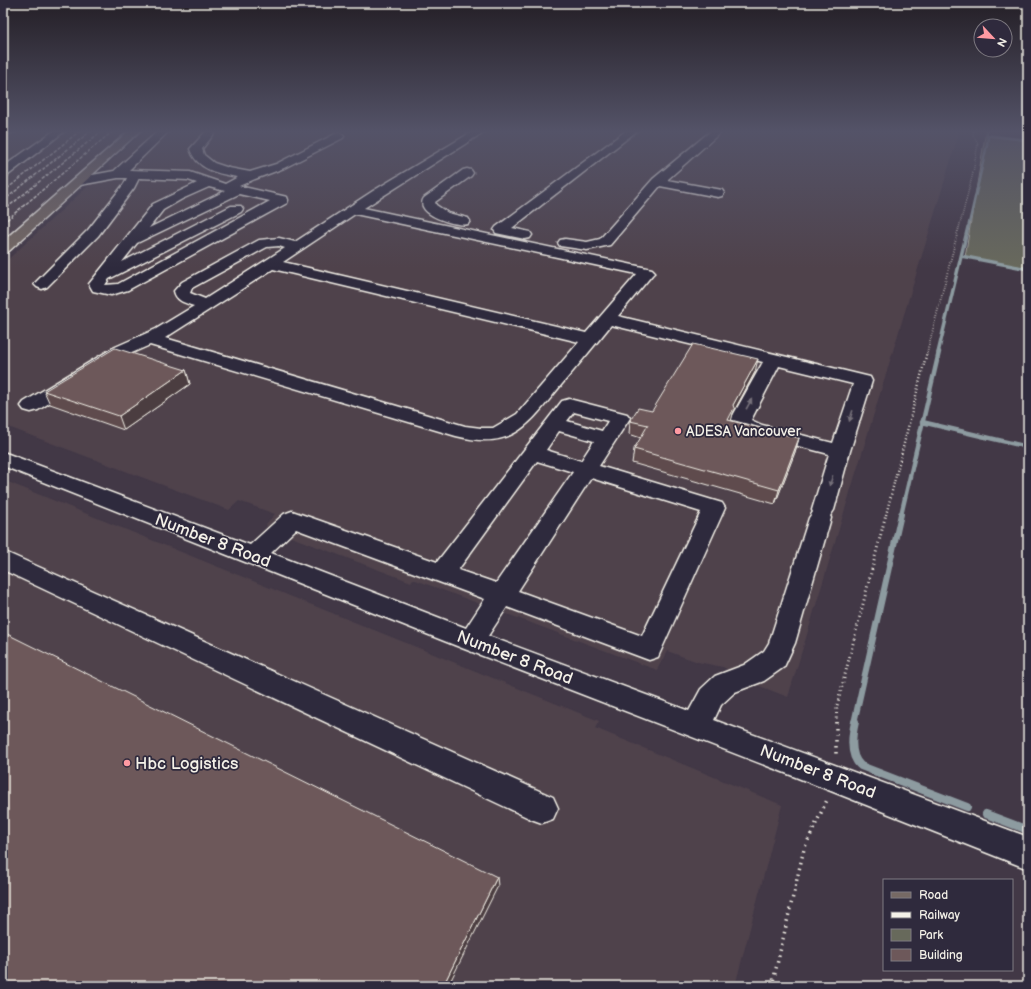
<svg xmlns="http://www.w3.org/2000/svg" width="1031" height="989" viewBox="0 0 1031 989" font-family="'Balsamiq Sans',sans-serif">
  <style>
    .built { fill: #4f424c }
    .green { fill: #67695b; stroke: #aeada2 }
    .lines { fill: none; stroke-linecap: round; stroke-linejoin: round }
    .stream-far4 { stroke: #8d9ba0; stroke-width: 2.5 }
    .stream-far3 { stroke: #8d9ba0; stroke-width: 3.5 }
    .stream-far2 { stroke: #8d9ba0; stroke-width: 4.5 }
    .stream-far1 { stroke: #8d9ba0; stroke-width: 6 }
    .stream { stroke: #8d9ba0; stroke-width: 8 }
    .minor-casing { stroke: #f4f1e8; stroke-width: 3 }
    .major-casing { stroke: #f4f1e8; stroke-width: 3 }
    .path-far4 { stroke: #f4f1e8; stroke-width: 1.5; stroke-dasharray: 0.5 1.5; stroke-linecap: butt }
    .path-far3 { stroke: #f4f1e8; stroke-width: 2; stroke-dasharray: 0.5 2; stroke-linecap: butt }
    .path-far2 { stroke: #f4f1e8; stroke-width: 2.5; stroke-dasharray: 1 2.5; stroke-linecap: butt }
    .path-far1 { stroke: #f4f1e8; stroke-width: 3; stroke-dasharray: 1 3.5; stroke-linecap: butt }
    .path { stroke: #f4f1e8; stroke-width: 3.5; stroke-dasharray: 1.5 4.5; stroke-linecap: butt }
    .minor { fill: #2f2a3d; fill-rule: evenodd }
    .major { fill: #766964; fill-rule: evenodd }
    .rail { stroke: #f4f1e8; stroke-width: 1.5; stroke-dasharray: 3.5 1.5; stroke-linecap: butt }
    .wall { fill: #5e4c4d; stroke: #f4f1e8 }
    .shaded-wall { fill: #4c3e3f; stroke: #f4f1e8 }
    .building { fill: #6d585a; stroke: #f4f1e8 }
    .oneway { fill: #747079 }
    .poi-dot { fill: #ff9aa2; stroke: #2f2a3d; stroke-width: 1.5 }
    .labels { text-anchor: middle; stroke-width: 3.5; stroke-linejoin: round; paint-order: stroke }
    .poi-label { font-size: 14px; fill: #f4f1e8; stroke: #2f2a3d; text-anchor: start }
    .near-street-label { font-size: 17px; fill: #f4f1e8; stroke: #2f2a3d }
    .near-poi-label { font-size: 17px; fill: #f4f1e8; stroke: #2f2a3d; text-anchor: start }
  </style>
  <rect width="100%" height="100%" fill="#423846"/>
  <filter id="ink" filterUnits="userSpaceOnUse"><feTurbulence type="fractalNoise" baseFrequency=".025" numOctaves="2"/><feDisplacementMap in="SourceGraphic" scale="8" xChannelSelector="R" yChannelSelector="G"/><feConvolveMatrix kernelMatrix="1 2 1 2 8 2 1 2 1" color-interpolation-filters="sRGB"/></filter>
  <g filter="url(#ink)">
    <!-- built -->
    <path class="built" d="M3,130h130l-130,114z
      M146,130h814l-172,567 -39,-15 -26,-15 -25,-5 -31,-11 -10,19 -244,-91 -2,3 -144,-54 -1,-4 9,-10 -36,-13 -10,9 -226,-85v-161l85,-78 8,-4 15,-14 -3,-2 1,-3z
      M3,480l596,241 -4,7 187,77 -47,181h-732z"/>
    <!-- green -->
    <path class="green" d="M985,136l43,5v127l-63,-11z"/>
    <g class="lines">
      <!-- stream-far4 -->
      <path class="stream-far4" d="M986,135l42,5
        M968,228l19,-83 1,-8 -2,-7"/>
      <!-- stream-far3 -->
      <path class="stream-far3" d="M961,256l67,13
        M938,353l30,-126"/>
      <!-- stream-far2 -->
      <path class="stream-far2" d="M922,422l106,25
        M901,515l38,-163"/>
      <!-- stream-far1 -->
      <path class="stream-far1" d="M854,723l47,-209"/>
      <!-- stream -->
      <path class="stream" d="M855,722c-3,13 -6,34 6,44l106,41
        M986,814l42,16"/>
      <defs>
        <path id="minor" d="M3,130h13l-1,2 -12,3z
          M55,130h11l-59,46 -4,1v-10z
          M159,130h11l-41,40 61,2 35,12 13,-7c-19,-3 -41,-7 -48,-28l17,-19h10l-15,19 2,6 10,8 15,5 21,4 26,-8 59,-30 4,-1 5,3 -1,2 -59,30 -29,11 -16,7 48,11 1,3 -1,3 -159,87 -17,5 -18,-4 -4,-7 64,-80 44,-21 -9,-3 -49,-2 -5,10 -36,48 -51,51 -5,2 -5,-2 -3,-3 54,-54 36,-46 3,-6h-9l-38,7 -4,-1 -2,-3 2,-3 38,-7zM209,187l16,4 -76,37 14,-18 19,-11zM239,194l31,7 -152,83 -13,1 4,-6 132,-67 2,-3 -2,-3h-10l-109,56 15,-19z
          M475,130h12l-123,78 288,61 3,3 -3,3 -34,41 252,61 2,4 -22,70 -16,59 -4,6 1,2 -36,125 -11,24 -20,14 -29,11 -14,13 -7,15 314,117v32l-240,-95 -326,-126 -459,-182v-14l247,93 34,-31 8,-3 145,51 125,-161 7,-2 58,15 3,4 -31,48 123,37 3,5 -67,149 -9,3 -142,-53 -19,29 201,75 12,-22 14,-13 29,-11 20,-14 5,-8 40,-125 4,-6 -1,-2 17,-56 -81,-21 -13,-6 -4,-8 32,-57 -152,-37c-16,20 -32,39 -49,59 -33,40 -48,67 -106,52l-306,-91 -25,11 -87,54 -7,2 -7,-2 -3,-4 3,-4 89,-54 43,-19 38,-23c-9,-3 -18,-5 -20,-15l8,-9 77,-42 20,-2 16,4 78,-51zM355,214l282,60 -51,59 -303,-71zM279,246l6,2 -80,51 -15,-6 2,-5 75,-41zM273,269l306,73 -62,72 -24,14h-12l-16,-2 -300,-88zM779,366l74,18 -20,59 -71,-18 -11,-5zM574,412l34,9 -6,10 -35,-10zM559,431l35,10 -13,20 -35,-11zM537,461l36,11 -77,111 -38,-13zM591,478l110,34 -59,124 -124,-45zM296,529l189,70 -19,29 -195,-75z
          M627,130h11l-126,98 18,4 2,3 -2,3 -5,1 -29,-6 -2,-3 2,-3z
          M712,130h11l-56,50 55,10 2,3 -2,3 -4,1 -58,-11 -50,59 -23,5 -27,-4 -2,-3 2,-3 5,-1 22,3 13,-3 53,-60z
          M467,169l4,1 2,3 -2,3 -36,26 1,3 12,8 20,5 2,3 -2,3c-11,3 -55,-10 -44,-26l39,-28z
          M3,551l550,246 5,11 -5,11 -11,4 -11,-4 -528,-249z"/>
        <path id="major" d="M130,130h11l-133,122 -5,1v-12z"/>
      </defs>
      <!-- minor casing -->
      <use href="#minor" class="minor-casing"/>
      <!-- major casing -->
      <use href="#major" class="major-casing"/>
      <!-- path-far4 -->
      <path class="path-far4" d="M959,228l14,-55 5,-30 -5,-8 1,-5"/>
      <!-- path-far3 -->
      <path class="path-far3" d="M927,353l32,-126"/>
      <!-- path-far2 -->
      <path class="path-far2" d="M886,515l41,-163"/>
      <!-- path-far1 -->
      <path class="path-far1" d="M836,723l1,-17 49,-192"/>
      <!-- path -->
      <path class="path" d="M836,722v36
        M772,986l32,-137 24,-51"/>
      <!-- minor -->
      <use href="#minor" class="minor"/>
      <!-- major -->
      <use href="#major" class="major"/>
      <!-- rail -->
      <path class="rail" d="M3,192l78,-62
        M3,201l89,-71
        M3,211l100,-81
        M3,223l111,-93"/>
    </g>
    <!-- wall -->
    <path class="wall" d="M186,370l4,14 -66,46 -74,-26 -6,-13z
      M755,372l-22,41 -2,7 68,18 -4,14 -20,52 -143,-41 2,-14 7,-11 -12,-4 1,-13 22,-10z"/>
    <!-- shaded-wall -->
    <path class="shaded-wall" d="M758,359l-3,13 -22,41 -2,9 -3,-2 5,-15z
      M186,370l4,14 -66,46 -5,-14z
      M799,438l-4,14 -20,52 4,-14z
      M497,877l1,9 -50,100h-5z"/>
    <!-- building -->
    <path class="building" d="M693,344l65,15 -25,46 1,3 -6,12 71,18 -20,52 -145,-41 14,-24 -18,-4 8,-13 14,3z
      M115,348l71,22 -67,46 -75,-25z
      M3,632l494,245 -54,109h-440z"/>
    <!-- one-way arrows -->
    <defs><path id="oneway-solid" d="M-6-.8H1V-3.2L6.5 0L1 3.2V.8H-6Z"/></defs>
    <g class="oneway">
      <use href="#oneway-solid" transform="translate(749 404) rotate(-61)"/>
      <use href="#oneway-solid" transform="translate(851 416) rotate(108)"/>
      <use href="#oneway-solid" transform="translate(831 481) rotate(106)"/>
    </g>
  </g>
  <!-- sky -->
  <linearGradient id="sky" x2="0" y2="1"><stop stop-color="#241f26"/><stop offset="0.49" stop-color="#545368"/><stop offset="1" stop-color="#545368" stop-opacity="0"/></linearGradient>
  <rect width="1031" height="268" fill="url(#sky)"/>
  <!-- markers -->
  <g class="poi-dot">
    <circle cx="678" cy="431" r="4"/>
    <circle cx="127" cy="763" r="4"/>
  </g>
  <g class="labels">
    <!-- poi labels -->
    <g class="poi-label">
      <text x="686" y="436">ADESA Vancouver</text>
    </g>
    <!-- near-street labels -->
    <g class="near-street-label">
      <text transform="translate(213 540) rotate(21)" y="6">Number 8 Road</text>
      <text transform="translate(515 657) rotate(21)" y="6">Number 8 Road</text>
      <text transform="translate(818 771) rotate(21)" y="6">Number 8 Road</text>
    </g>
    <!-- near-poi labels -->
    <g class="near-poi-label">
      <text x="135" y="769">Hbc Logistics</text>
    </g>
  </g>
  <!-- margin -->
  <rect width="1031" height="989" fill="none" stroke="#2f2a3d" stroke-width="16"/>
  <rect x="8" y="8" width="1015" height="973" fill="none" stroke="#f4f1e8" stroke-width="1.5" filter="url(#ink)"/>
  <!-- legend -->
  <rect x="883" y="879" width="130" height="92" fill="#2f2a3d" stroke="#7e7a81"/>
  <rect x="891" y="892" width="20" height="6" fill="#766964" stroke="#7e7a81"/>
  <text x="919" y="899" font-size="12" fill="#f4f1e8">Road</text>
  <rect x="891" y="912" width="20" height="6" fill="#f4f1e8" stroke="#7e7a81"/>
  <text x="919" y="919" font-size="12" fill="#f4f1e8">Railway</text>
  <rect x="891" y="929" width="20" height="12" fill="#67695b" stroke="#7e7a81"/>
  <text x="919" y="939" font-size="12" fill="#f4f1e8">Park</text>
  <rect x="891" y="949" width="20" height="12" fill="#6d585a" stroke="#7e7a81"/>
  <text x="919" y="959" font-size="12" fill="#f4f1e8">Building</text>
  <!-- north arrow -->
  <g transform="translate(993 38) rotate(116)"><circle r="19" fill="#2f2a3d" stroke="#7e7a81"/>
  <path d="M0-3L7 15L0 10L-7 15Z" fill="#ff9aa2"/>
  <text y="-6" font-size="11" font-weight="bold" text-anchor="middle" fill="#f4f1e8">N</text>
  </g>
</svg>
